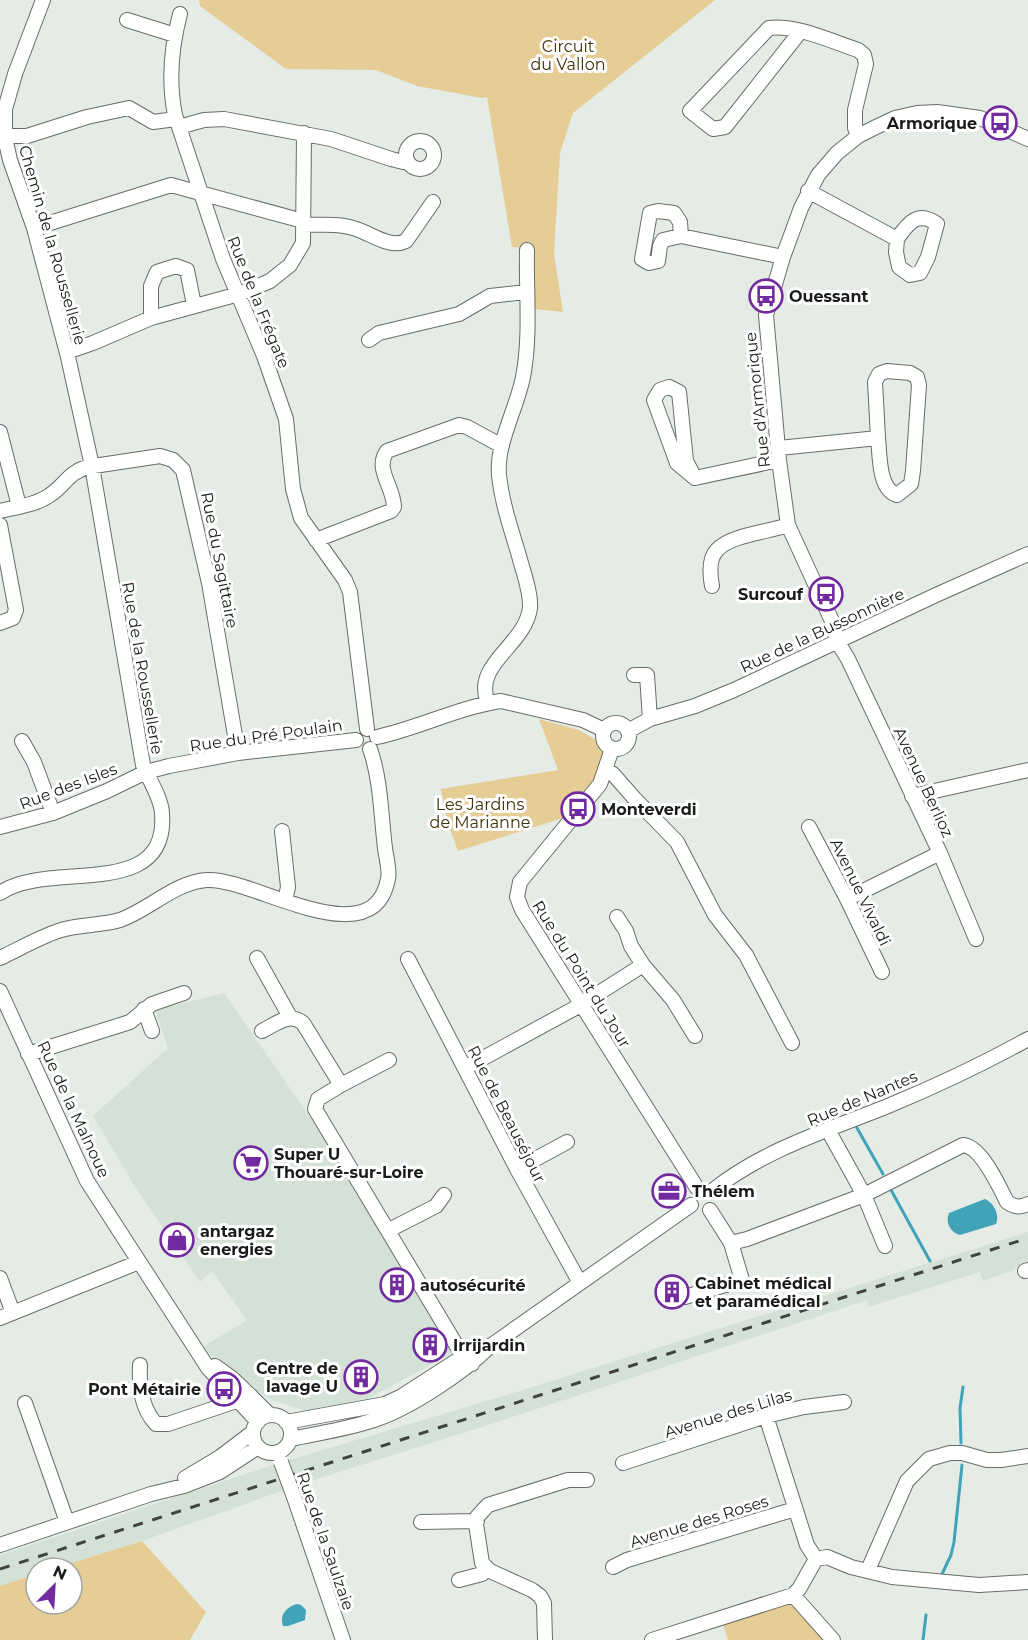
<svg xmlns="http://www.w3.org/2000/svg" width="1028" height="1640" viewBox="0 0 1028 1640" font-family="Montserrat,sans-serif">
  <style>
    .built { fill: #d4e1d6 }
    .green { fill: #e6cd96 }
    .water { fill: #41a3b7 }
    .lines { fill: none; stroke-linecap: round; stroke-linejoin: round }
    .stream { stroke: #41a3b7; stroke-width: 3 }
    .minor-casing { stroke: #676d68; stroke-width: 16 }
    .minor { stroke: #fff; stroke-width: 14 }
    .rail { stroke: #3f4240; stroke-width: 3; stroke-dasharray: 10 10; stroke-linecap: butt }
    .minor-bridge-casing { stroke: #676d68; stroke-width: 16; stroke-linecap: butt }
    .minor-bridge { stroke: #fff; stroke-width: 14 }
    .labels { text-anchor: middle; stroke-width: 6; stroke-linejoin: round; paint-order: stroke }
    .park-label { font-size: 16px; fill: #403007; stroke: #fff }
    .poi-label { font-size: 16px; font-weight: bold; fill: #191c1a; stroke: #fff; text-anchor: start }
    .street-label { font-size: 16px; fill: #191c1a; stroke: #fff }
  </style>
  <rect width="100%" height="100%" fill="#e5ece6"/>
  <!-- built -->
  <path class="built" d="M224,993l126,182 106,176 -89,48 -61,12 -39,-13 -50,-37 -14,-14 44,-27 -35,-49 -12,11 -66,-97 -41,-69 75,-68 -13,-38z
    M1028,1232v32l-14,4 1,2 -32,11 -3,-9 -112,35 -1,-7 -382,126 -184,58 -159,57 -86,27h-20v6l-36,12v-31l276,-91 234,-70z"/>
  <!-- green -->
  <path class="green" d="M199,0h516l-142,113 -13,40 -6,101 9,58 -29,-3 -3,-61 -19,-1 -25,-150 -5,1 -65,-12 -41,-16 -90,-1 -86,-63z
    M539,719l40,11 24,14 2,6 -3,10 -8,19 -8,13 -23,26 -105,33 -11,-30 -6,-32 117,-19z
    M142,1541l64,71 -16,28h-190v-54l36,-12v30h36v-36h-16z
    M793,1602l34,38h-99l-5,-16z"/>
  <!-- water -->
  <path class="water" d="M985,1199c9,4 15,16 11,25l-36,11c-10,-3 -15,-13 -11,-22z
    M297,1604l4,1 5,5 -1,10 -17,6h-5c-4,-12 4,-19 14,-22z"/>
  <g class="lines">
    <!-- stream -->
    <path class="stream" d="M857,1128l26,46
      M891,1190l39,71
      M961,1443l-1,-35 3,-21
      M942,1574l9,-19 3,-13 8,-77
      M923,1640l3,-25"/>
    <defs>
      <path id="minor" d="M180,14c-9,34 -12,66 -5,101l48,144 41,97 22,63 7,70 8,29 44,62 5,12 17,137
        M127,20l48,15
        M800,32l-75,95 -12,2 -23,-18 79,-83c26,-4 64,14 89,22l6,5 2,9 -11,46v18l3,8
        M179,127l25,-7 20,-1 107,20 60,20 12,3 4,-1
        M0,139l10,-3h17l60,-19 42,-9 24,14 23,-3
        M406 155a14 14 0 1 1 28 0a14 14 0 1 1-28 0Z
        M808,191l89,48 -1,13 3,15 11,8 10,-2 8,-16 9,-33c-19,-14 -29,-1 -40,15
        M303,225c17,0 36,-2 53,4 16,5 34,20 50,12l27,-39
        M34,228l137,-43 132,36
        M681,236l-1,-14 -6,-9 -16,-2 -8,2 -8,46 7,4 9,-2 2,-15 3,-6 18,-4 102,21
        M151,318v-32l6,-14 19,-6 11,4 7,35
        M369,340l10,-7 80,-19 31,-18 36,-4
        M67,352l26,-9 58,-25 88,-24 31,-13 20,-16 13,-22 1,-110
        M0,432l19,74
        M779,448l99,-10 -3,-56 4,-8 8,-3 23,2 7,4 2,8 -6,86 -2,13 -14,11c-19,-6 -17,-41 -19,-57
        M695,478l-9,-17 -7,-69 -10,-5 -9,3 -6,10 23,63 18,15 84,-18
        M0,511c16,-4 36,-6 50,-16 15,-10 18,-22 37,-28l73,-11 13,4 10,10 26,113 29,170
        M0,525l16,85 -3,8 -13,5
        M316,540l75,-29 3,-4c0,-20 -20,-38 -7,-56l72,-26 8,2 35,19
        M712,586c-2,-11 -4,-27 5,-36 13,-15 52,-18 71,-25
        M634,675h13l3,44
        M488,703c-16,-39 37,-57 42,-95 1,-14 -5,-31 -9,-45 -8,-29 -19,-58 -22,-88 -3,-31 18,-67 24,-98 8,-42 3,-85 4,-127
        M603 736a13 13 0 1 1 26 0a13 13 0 1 1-26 0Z
        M628,731l22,-12 45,-13 39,-16 202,-95 92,-41
        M377,737c42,-9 82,-30 124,-36l82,19 21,10
        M22,741l12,21 19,51
        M612,749l-12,35 -80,98 -3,15 5,13 175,278
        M606,770l7,4 22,25 42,43 38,73 31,40 46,88
        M912,796l116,-26
        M0,827l53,-14 54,-22 39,-19 23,-6 69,-13 118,-13
        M809,827l38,72 35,73
        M282,831l6,56 -3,14
        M0,893c48,-34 169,10 162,-80 -1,-16 -13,-33 -19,-48l-51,-299 -24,-109 -34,-129 -24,-68 -5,-22v-29l10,-35 28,-74
        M847,899l93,-46
        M617,917l9,14 5,15 12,19 30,35 22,36
        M976,939l-36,-86 -92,-194 -11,-18 -5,-20 -44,-96 -9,-65 -13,-145 17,-58 18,-49 17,-33 19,-22 21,-17 18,-9 19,-9 22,-5 20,-1 43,6 48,21
        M0,958c19,-9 38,-20 58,-27 20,-7 42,-5 62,-11 29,-10 55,-38 87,-40 45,-3 166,79 181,-1 2,-9 -2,-22 -3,-31 -4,-32 -4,-68 -15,-99
        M257,958l33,59
        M408,959l109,210 63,114
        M0,991l87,190 121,187 50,54
        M144,1009l8,22
        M262,1031c14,-7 27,-19 41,-8l38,62 -23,14 -3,10 146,244 11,11
        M28,1054l102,-32 22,-18 32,-11
        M465,1068l112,-61 66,-42
        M341,1085l48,-25
        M828,1130l36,65 21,51
        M517,1169l50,-27
        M712,1191c51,-41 116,-61 176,-85 48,-20 95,-42 140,-67
        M389,1230l47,-24 8,-11
        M731,1243l16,-4 117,-44 99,-50c18,1 36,41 44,57 8,5 12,6 21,2
        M1025,1271l3,-1
        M0,1278l13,35
        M685,1297l57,-17 -11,-37 -21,-33
        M0,1318l139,-56
        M140,1365c-1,21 1,43 16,59h12l83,-28
        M215,1366l18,13 37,36
        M25,1403l42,119
        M253 1434a19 19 0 1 1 38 0a19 19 0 1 1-38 0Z
        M766,1416l41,129 9,14
        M286,1422l99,-18 17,-8 62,-40 8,-3
        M291,1439c28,-6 58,-10 86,-20 34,-12 86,-46 112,-72l202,-142
        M623,1463l143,-47 38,-9 40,-5
        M185,1478l35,-21 33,-25
        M294,1497l49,143
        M421,1522l56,-1
        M0,1545l151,-51 33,-8 36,-14 38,-25
        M613,1567l14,-7 168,-51
        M868,1570l39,-89 22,-22 21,-6h12l25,7h14l27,-4
        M459,1580l23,-6 5,-5
        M793,1595l40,45
        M545,1640l-1,-37 -4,-7 -8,-6 -42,-19 -8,-8 -6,-39 1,-7 11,-12 80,-25h19
        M652,1640l141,-45 6,-6 17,-30 11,-2 24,10 41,10 87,8 49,-3"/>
    </defs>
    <!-- minor casing -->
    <use href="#minor" class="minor-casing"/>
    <!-- minor -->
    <use href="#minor" class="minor"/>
    <!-- rail -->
    <path class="rail" d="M0,1569l1028,-331"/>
    <defs>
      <path id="minor-bridge" d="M281,1462l13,35"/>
    </defs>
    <!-- minor-bridge casing -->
    <use href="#minor-bridge" class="minor-bridge-casing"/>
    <!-- minor-bridge -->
    <use href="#minor-bridge" class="minor-bridge"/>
  </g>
  <!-- icons -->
  <defs>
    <symbol id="bus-ring" viewBox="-11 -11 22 22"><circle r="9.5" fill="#fff" stroke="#722b9e" stroke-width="1.5"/><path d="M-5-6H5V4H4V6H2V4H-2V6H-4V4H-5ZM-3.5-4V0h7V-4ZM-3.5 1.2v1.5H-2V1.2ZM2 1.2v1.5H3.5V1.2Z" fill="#722b9e"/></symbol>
    <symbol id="supermarket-ring" viewBox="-11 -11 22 22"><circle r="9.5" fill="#fff" stroke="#722b9e" stroke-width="1.5"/><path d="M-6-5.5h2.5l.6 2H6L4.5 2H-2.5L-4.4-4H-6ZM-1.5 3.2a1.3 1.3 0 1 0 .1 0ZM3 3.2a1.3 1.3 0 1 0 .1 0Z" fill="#722b9e"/></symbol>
    <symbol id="office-ring" viewBox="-11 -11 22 22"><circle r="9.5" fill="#fff" stroke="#722b9e" stroke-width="1.5"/><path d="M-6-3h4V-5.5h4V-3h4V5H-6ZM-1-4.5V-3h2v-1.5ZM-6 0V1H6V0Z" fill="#722b9e"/></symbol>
    <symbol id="shop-ring" viewBox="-11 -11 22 22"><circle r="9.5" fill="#fff" stroke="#722b9e" stroke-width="1.5"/><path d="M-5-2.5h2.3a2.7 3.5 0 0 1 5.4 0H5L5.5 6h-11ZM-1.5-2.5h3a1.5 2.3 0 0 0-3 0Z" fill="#722b9e"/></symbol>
    <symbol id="building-ring" viewBox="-11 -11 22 22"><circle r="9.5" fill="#fff" stroke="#722b9e" stroke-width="1.5"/><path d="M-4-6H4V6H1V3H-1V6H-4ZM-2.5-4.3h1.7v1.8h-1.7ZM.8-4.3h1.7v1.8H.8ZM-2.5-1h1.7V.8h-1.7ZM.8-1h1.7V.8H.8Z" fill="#722b9e"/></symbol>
  </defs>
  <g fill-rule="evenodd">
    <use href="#bus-ring" x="981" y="104" width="38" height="38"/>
    <use href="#bus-ring" x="747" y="277" width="38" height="38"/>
    <use href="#bus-ring" x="807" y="575" width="38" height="38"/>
    <use href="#bus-ring" x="559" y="790" width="38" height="38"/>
    <use href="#supermarket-ring" x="232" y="1144" width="38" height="38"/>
    <use href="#office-ring" x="650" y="1172" width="38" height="38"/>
    <use href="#shop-ring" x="158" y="1221" width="38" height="38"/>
    <use href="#building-ring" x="378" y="1266" width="38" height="38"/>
    <use href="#building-ring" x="653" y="1273" width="38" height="38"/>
    <use href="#building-ring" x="411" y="1326" width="38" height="38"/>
    <use href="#building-ring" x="342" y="1358" width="38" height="38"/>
    <use href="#bus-ring" x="205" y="1370" width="38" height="38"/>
  </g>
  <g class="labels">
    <!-- park labels -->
    <g class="park-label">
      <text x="568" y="52">Circuit<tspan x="568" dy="18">du Vallon</tspan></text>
      <text x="480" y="810">Les Jardins<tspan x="480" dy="18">de Marianne</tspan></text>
    </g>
    <!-- poi labels -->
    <g class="poi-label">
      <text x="977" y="129" text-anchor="end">Armorique</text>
      <text x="789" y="302">Ouessant</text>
      <text x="803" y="600" text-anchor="end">Surcouf</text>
      <text x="601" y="815">Monteverdi</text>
      <text x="274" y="1160">Super U<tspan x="274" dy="18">Thouaré-sur-Loire</tspan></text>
      <text x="692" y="1197">Thélem</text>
      <text x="200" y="1237">antargaz<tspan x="200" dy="18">energies</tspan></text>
      <text x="695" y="1289">Cabinet médical<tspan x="695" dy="18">et paramédical</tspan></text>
      <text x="420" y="1291">autosécurité</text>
      <text x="453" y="1351">Irrijardin</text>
      <text x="338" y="1374" text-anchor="end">Centre de<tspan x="338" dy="18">lavage U</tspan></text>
      <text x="201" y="1395" text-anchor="end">Pont Métairie</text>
    </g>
    <!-- street labels -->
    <g class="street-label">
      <text transform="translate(53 245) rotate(74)" y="6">Chemin de la Roussellerie</text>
      <text transform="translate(259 302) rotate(68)" y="6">Rue de la Frégate</text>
      <text transform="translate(757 400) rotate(-96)" y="6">Rue d'Armorique</text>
      <text transform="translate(220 560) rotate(79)" y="6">Rue du Sagittaire</text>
      <text transform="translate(822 630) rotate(-25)" y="6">Rue de la Bussonnière</text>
      <text transform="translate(143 668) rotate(80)" y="6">Rue de la Roussellerie</text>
      <text transform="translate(266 735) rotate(-8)" y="6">Rue du Pré Poulain</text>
      <text transform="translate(924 782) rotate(65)" y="6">Avenue Berlioz</text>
      <text transform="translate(68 786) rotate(-21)" y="6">Rue des Isles</text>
      <text transform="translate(861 892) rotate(64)" y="6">Avenue Vivaldi</text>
      <text transform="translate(582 974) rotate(58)" y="6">Rue du Point du Jour</text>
      <text transform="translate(862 1098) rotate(-23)" y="6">Rue de Nantes</text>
      <text transform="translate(74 1109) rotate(65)" y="6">Rue de la Malnoue</text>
      <text transform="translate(507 1114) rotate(63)" y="6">Rue de Beauséjour</text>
      <text transform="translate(728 1413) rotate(-17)" y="6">Avenue des Lilas</text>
      <text transform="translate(699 1521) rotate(-17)" y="6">Avenue des Roses</text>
      <text transform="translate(326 1541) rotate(71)" y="6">Rue de la Saulzaie</text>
    </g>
  </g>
  <!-- north arrow -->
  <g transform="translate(54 1586) rotate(24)"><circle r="28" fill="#ffffff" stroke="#a3a4a3" stroke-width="1.5"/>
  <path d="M0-4.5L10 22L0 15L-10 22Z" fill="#722b9e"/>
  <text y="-9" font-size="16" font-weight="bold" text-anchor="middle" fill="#191c1a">N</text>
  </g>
</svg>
